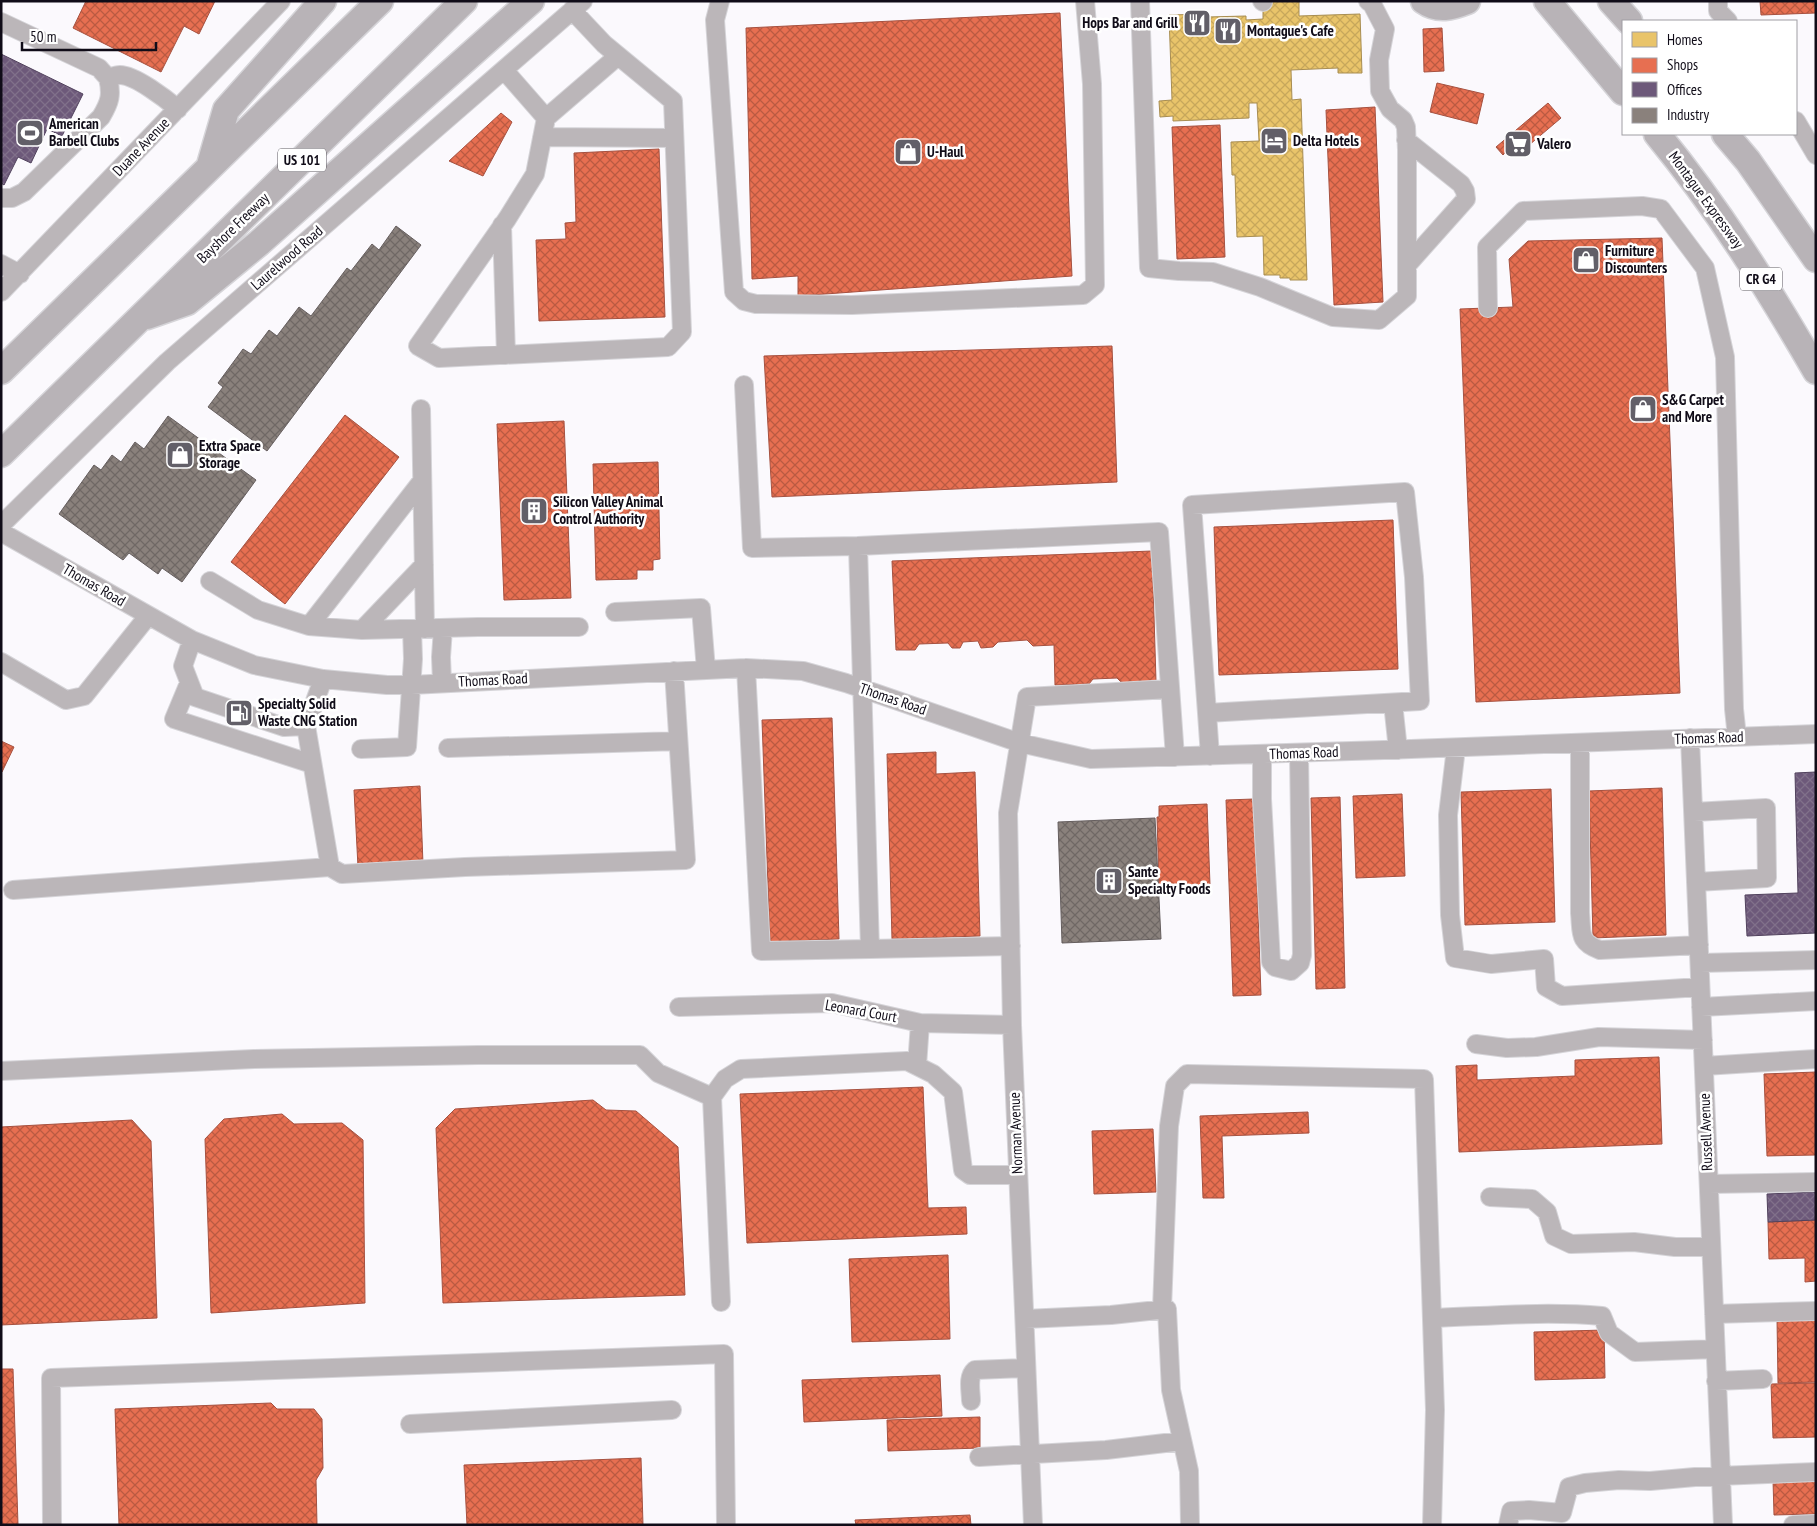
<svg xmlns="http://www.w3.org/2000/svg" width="1817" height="1526" viewBox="0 0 1817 1526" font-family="'PT Sans Narrow',sans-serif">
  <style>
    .homes { fill: url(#homes-cross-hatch); stroke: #a88d51 }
    .shops { fill: url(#shops-cross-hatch); stroke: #a65140 }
    .offices { fill: url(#offices-cross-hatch); stroke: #51425d }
    .industry { fill: url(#industry-cross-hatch); stroke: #655e5e }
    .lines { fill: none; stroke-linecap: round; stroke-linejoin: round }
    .minor-casing { stroke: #d5d4d8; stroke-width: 20 }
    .highway-casing { stroke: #d5d4d8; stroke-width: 29 }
    .minor { stroke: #bbb6b9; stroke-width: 18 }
    .highway { stroke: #b8b3b7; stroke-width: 26 }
    .labels { text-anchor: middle; stroke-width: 5; stroke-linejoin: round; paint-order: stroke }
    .shield { fill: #fff; stroke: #58555d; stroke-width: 1 }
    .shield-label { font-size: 14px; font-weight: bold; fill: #100c18 }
    .poi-label { font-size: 15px; font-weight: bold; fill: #100c18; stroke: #fff; text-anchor: start }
    .street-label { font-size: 15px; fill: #100c18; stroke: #fff }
  </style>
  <defs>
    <pattern id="homes-cross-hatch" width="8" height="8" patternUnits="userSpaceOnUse" patternTransform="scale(1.25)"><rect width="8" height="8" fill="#e9c46a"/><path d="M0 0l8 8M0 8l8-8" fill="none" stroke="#c7a75b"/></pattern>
    <pattern id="shops-cross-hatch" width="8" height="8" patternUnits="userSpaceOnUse" patternTransform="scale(1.25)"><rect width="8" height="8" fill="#e76f51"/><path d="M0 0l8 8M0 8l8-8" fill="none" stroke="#ba5a42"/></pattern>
    <pattern id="offices-cross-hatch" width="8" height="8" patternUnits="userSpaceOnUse" patternTransform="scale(1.25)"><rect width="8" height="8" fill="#6d597a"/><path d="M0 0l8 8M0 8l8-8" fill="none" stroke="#80708a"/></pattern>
    <pattern id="industry-cross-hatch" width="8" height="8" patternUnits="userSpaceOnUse" patternTransform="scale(1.25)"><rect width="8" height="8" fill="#8a817c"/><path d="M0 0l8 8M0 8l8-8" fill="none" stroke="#6f6865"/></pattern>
  </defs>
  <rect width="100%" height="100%" fill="#fbf9fd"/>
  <!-- homes -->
  <path class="homes" d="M1263,1h36v15l61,-2 2,59h-24v-5l-47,2 1,30 9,-1 6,181h-17v-2h-10v-3h-16l-1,-39 -26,1 -2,-62h-3l-1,-33 28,-1 -2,-38h-8v15l-76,3v-5l-13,1 -1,-16 13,-1 -3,-85 38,-1v3l39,-1v4l17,-1z"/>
  <!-- shops -->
  <path class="shops" d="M86,1h129l-16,33 -15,-8 -23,46 -88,-44z
    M1760,1h56v12l-55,2z
    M1060,13l12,263 -274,20v-20l-46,3 -6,-251z
    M1442,28l2,43 -20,1 -1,-43z
    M1437,83l47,11 -7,30 -47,-12z
    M1548,103l13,15 -46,39 -6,-8 -6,6 -7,-8z
    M1375,107l8,195 -49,3 -8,-195z
    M501,113l11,9 -29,54 -34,-15z
    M1220,125l5,132 -48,2 -5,-132z
    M659,149l6,168 -126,4 -3,-81 30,-1 -1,-16 11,-1 -2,-69z
    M1662,238l18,455 -204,9 -16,-393 53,-2 -4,-48 19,-18z
    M1112,346l5,136 -345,15 -8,-141z
    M345,415l54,42 -114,147 -54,-42z
    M564,421l7,177 -67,2 -7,-176z
    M658,462l2,97 -7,1v10h-16v9l-41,1 -3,-116z
    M1393,520l5,149 -179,6 -5,-148z
    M1152,551l4,130 -34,2 -5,-5 -24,1 -4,5 -34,1 -1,-40 -21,1 -6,-6 -29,2 -5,5 -12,1 -3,-7 -15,1 -3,6h-8l-4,-5 -29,1 -4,6h-19l-4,-89z
    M832,718l7,221 -69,3 -8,-222z
    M1,741l13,6 -12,25 -1,-1z
    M936,752v22l39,-2 5,164 -88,3 -5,-185z
    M420,786l3,78 -65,3 -4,-77z
    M1662,788l4,147 -73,3 -4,-147z
    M1551,789l4,133 -90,3 -4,-133z
    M1402,794l3,82 -49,2 -3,-82z
    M1340,797l5,191 -29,1 -5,-191z
    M1254,799l7,196 -28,1 -7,-196z
    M1207,804l3,81 -51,2 -2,-70h2v-11z
    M1659,1057l3,87 -203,8 -3,-86 21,-1v15l98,-4v-16z
    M1816,1072v83l-49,1 -3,-82z
    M923,1087l5,121 38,-1 1,27 -220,9 -7,-149z
    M593,1100l13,10 30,1 42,36 7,148 -242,8 -7,-175 19,-19z
    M1308,1112l1,21 -87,3 2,62h-21l-3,-82z
    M282,1114l12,10 48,-1 21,17 2,163 -154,10 -6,-174 19,-20z
    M132,1120l19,21 6,177 -156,7v-198z
    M1153,1129l3,63 -62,2 -2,-63z
    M1816,1220v61l-11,1v-24l-36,1 -1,-37z
    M948,1255l2,84 -98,3 -3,-83z
    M1777,1319h39v63l-38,1z
    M1604,1330l1,48 -70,2 -1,-48z
    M1,1369h12l5,156h-17z
    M940,1375l2,41 -138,6 -2,-42z
    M1816,1383v54l-43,1 -2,-54z
    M271,1403l6,6h37l8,10 1,49 -7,12 1,45h-198l-4,-116z
    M980,1417v31l-92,3 -1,-31z
    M641,1458l2,67h-176l-3,-60z
    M1816,1478v36l-42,1 -1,-35z
    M970,1515l1,10h-115l-1,-5z"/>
  <!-- offices -->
  <path class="offices" d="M1,54l82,40 -21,42 -15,-7 -16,34 -13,-6 -14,28 -3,-2z
    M1816,772v161l-69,3 -2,-41 53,-2 -3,-120z
    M1816,1192v28l-48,2 -1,-28z"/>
  <!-- industry -->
  <path class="industry" d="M396,226l25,19 -154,206 -59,-44 15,-20 -5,-4 25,-34 8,5 18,-24 8,6 22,-29 12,9 36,-48 4,3 21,-27 7,6z
    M168,416l88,64 -74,102 -20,-14 -4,6 -29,-21 -6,7 -64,-46 35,-49 7,5 11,-15 9,7 14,-20 9,7z
    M1155,818l6,121 -99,4 -4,-121z"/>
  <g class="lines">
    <defs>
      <path id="minor" d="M720,1l-5,19 19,272 10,9 12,3 96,1 231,-10 12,-10 -3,-201 -7,-83
        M1140,1l9,267 30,3 34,1 47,15 73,30 46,3 28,-24v-146l-1,-23 -3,-7 -13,-11 -10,-18 -1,-31 6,-31 -13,-25 -4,-3
        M1262,1l1,1
        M1718,1v10l10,10
        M1,22l98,46 9,10
        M504,70l42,48 -11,56 -28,45 -89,127 21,12 229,-11 14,-15 -9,-231 -69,-57 -32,-34
        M546,118l72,-62
        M1796,121l20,34
        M542,137l132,1
        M1406,140l55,44 4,7 1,8 -58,65
        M1,198h11l12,-6 77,-75c9,-15 11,-22 7,-39 3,-1 8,-3 12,-3 15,0 46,24 58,34
        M502,225l4,130
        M1,264l19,10
        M1,292l280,-291
        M1488,308l-1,-61 36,-36 119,-5 19,3 44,59 20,89 9,352 3,28
        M744,385l8,163 106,-2
        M421,409l4,220
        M1,525l166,-163 416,-361
        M1,532l191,108 62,25 69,14 64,6h24l335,-17 57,3 43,12 174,60 71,16 293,-9 432,-16
        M210,581l48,29 51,16 53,4 116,-3h101
        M615,612l86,-4 5,62
        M309,626l113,-145
        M362,630l62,-65
        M192,640l-9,26 12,31 89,30 22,-1 17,-47
        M1,662l65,38 18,-4 64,-80
        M746,668l15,283 109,-2 -12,-403 301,-14 16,225
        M442,682l-1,-25 2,-29
        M189,683l-15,36 138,45
        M1393,703l5,47
        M1207,713l213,-12 -6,-124 -9,-85 -213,13 15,208 3,43
        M306,726l24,141 12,7 123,-7 221,-7 -12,-189
        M1690,738l33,787
        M1580,743v170c2,20 -2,29 20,37l99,-5
        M448,748l230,-7
        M1456,748l-8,67 2,100 5,43 36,6 53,-5 2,28 16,9 138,-9
        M361,749l46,-2 6,-88 -1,-30
        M1262,754v45l9,163 4,5 16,4 9,-8 2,-8 -3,-202
        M1694,812l72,-4 1,70 -71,4
        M13,890l317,-23
        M870,949l141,-3
        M1700,963l116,-3
        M679,1007l153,-4 88,20 92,2
        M1701,1007l115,-6
        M1476,1044l31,4 29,-1 63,-10 104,3
        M917,1066l3,-43
        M1704,1066l112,-7
        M1,1071l253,-12 224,-4h162l18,18 54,24 9,205
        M712,1097l13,-18 16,-10 166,-8 26,13 20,18 10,78 7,5h48
        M1709,1184l107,-2
        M1490,1197l42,2 15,13 7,24 17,8 63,-2 41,5h36
        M1162,1309l7,-183 6,-40 12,-12 237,5 11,331 -3,115
        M1714,1314l102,-3
        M1432,1318c57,-2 113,-7 170,-2l7,17 26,19 80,-3
        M1025,1319l86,-4 56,-6 4,81 18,81 1,54
        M1716,1381l47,-2
        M971,1401c0,-10 -4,-24 4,-31l51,-2
        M410,1424l262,-14
        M979,1457l127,-7 76,-9
        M52,1525l-1,-147 673,-24 2,171
        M1033,1525l-21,-500 -4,-212 19,-116 143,-8
        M1508,1525l3,-14 18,-1 33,3 7,-26 16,-4 34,-3 31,1 45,-4 121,-5
        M1793,1525l23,-1"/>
      <path id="highway" d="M1424,1c14,10 28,6 43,0
        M1547,1l76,91
        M1611,1l18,20
        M1657,134c61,74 111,154 159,237
        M1725,134l23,27 68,98
        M210,165l16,-55 97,-109
        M147,316l40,-14 72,-59 272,-242
        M1,371l379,-370
        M1,454l463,-453"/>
    </defs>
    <!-- minor casing -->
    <use href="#minor" class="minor-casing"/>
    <!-- highway casing -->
    <use href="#highway" class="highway-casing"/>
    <!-- minor -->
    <use href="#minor" class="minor"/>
    <!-- highway -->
    <use href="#highway" class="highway"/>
  </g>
  <!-- icons -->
  <defs>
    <symbol id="restaurant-square" viewBox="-11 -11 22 22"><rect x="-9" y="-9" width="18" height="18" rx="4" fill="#625f68" stroke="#fff"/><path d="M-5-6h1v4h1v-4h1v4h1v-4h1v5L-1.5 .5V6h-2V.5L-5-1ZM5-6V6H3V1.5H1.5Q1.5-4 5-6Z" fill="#fff"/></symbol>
    <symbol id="stadium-square" viewBox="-11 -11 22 22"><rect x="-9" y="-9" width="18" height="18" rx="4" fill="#625f68" stroke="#fff"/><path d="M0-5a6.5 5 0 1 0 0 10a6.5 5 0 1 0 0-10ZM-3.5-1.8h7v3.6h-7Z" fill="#fff"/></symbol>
    <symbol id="hotel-square" viewBox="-11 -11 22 22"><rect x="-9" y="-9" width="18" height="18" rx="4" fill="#625f68" stroke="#fff"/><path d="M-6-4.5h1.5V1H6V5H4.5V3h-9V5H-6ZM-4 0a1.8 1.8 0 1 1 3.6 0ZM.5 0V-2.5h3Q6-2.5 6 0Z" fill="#fff"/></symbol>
    <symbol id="supermarket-square" viewBox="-11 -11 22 22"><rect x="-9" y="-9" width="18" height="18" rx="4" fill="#625f68" stroke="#fff"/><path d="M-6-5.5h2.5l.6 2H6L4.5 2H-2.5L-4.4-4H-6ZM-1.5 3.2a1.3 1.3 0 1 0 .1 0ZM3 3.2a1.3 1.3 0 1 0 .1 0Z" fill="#fff"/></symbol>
    <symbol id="shop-square" viewBox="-11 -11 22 22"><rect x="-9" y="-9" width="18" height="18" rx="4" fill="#625f68" stroke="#fff"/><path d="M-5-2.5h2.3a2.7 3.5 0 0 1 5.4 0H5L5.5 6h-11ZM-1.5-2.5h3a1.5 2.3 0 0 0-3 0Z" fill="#fff"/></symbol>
    <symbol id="building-square" viewBox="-11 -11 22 22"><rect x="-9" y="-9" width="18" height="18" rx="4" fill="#625f68" stroke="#fff"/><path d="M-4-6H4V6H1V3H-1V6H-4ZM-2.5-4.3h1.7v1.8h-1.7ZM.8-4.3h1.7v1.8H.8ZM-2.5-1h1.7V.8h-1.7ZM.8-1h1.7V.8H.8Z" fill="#fff"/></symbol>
    <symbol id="fuel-square" viewBox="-11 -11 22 22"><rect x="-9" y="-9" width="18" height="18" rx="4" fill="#625f68" stroke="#fff"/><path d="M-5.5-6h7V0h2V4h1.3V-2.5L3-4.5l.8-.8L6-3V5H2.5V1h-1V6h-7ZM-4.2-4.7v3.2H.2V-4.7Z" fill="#fff"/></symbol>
  </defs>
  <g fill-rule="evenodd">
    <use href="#restaurant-square" x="1181" y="7" width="32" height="32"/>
    <use href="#restaurant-square" x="1212" y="15" width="32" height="32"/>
    <use href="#stadium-square" x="14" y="117" width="32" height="32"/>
    <use href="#hotel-square" x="1258" y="125" width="32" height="32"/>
    <use href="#supermarket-square" x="1502" y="128" width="32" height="32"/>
    <use href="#shop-square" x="892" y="136" width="32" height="32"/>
    <use href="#shop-square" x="1570" y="244" width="32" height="32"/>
    <use href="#shop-square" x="1627" y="393" width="32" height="32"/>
    <use href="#shop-square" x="164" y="439" width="32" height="32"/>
    <use href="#building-square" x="518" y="495" width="32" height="32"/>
    <use href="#fuel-square" x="223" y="697" width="32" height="32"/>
    <use href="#building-square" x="1093" y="865" width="32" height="32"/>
  </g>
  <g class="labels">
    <!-- shield labels -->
    <g class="shield">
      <rect x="278" y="148.5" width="48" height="23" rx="4"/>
      <rect x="1740" y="267.5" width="42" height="23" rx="4"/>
    </g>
    <g class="shield-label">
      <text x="302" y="165">US 101</text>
      <text x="1761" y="284">CR G4</text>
    </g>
    <!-- poi labels -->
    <g class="poi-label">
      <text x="1178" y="28" text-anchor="end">Hops Bar and Grill</text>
      <text x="1247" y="36">Montague's Cafe</text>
      <text x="49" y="129">American<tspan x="49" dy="17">Barbell Clubs</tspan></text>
      <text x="1293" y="146">Delta Hotels</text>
      <text x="1537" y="149">Valero</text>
      <text x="927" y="157">U-Haul</text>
      <text x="1605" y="256">Furniture<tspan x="1605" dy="17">Discounters</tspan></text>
      <text x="1662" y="405">S&amp;G Carpet<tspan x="1662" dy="17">and More</tspan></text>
      <text x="199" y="451">Extra Space<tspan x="199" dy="17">Storage</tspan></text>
      <text x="553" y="507">Silicon Valley Animal<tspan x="553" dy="17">Control Authority</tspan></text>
      <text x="258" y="709">Specialty Solid<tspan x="258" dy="17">Waste CNG Station</tspan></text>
      <text x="1128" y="877">Sante<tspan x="1128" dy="17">Specialty Foods</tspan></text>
    </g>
    <!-- street labels -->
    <g class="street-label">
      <text transform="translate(141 147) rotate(-46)" y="5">Duane Avenue</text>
      <text transform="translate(1706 200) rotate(54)" y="5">Montague Expressway</text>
      <text transform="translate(233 228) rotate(-44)" y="5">Bayshore Freeway</text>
      <text transform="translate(287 258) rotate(-41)" y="5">Laurelwood Road</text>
      <text transform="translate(94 585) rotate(30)" y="5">Thomas Road</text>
      <text transform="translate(493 680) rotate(-3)" y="5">Thomas Road</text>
      <text transform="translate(893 699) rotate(19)" y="5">Thomas Road</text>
      <text transform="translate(1709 738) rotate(-2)" y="5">Thomas Road</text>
      <text transform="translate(1304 753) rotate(-2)" y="5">Thomas Road</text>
      <text transform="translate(861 1011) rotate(10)" y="5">Leonard Court</text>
      <text transform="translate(1706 1132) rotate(-92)" y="5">Russell Avenue</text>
      <text transform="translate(1016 1133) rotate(-92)" y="5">Norman Avenue</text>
    </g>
  </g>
  <!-- border -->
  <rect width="1817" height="1526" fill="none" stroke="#100c18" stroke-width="5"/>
  <!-- legend -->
  <rect x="1622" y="20" width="175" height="115" fill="#ffffff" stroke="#9f9ea3"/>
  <rect x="1632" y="32" width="25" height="15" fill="#e9c46a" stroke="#9f9ea3"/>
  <text x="1667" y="45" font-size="15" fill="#100c18">Homes</text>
  <rect x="1632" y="58" width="25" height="15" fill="#e76f51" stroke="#9f9ea3"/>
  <text x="1667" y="70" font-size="15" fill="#100c18">Shops</text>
  <rect x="1632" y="82" width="25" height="15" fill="#6d597a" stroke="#9f9ea3"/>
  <text x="1667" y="95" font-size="15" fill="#100c18">Offices</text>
  <rect x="1632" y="108" width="25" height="15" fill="#8a817c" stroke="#9f9ea3"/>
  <text x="1667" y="120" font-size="15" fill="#100c18">Industry</text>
  <!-- scale -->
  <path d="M22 42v8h134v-8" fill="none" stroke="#100c18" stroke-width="2.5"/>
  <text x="30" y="42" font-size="15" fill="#100c18" stroke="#ffffff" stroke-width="4" paint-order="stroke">50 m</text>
</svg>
